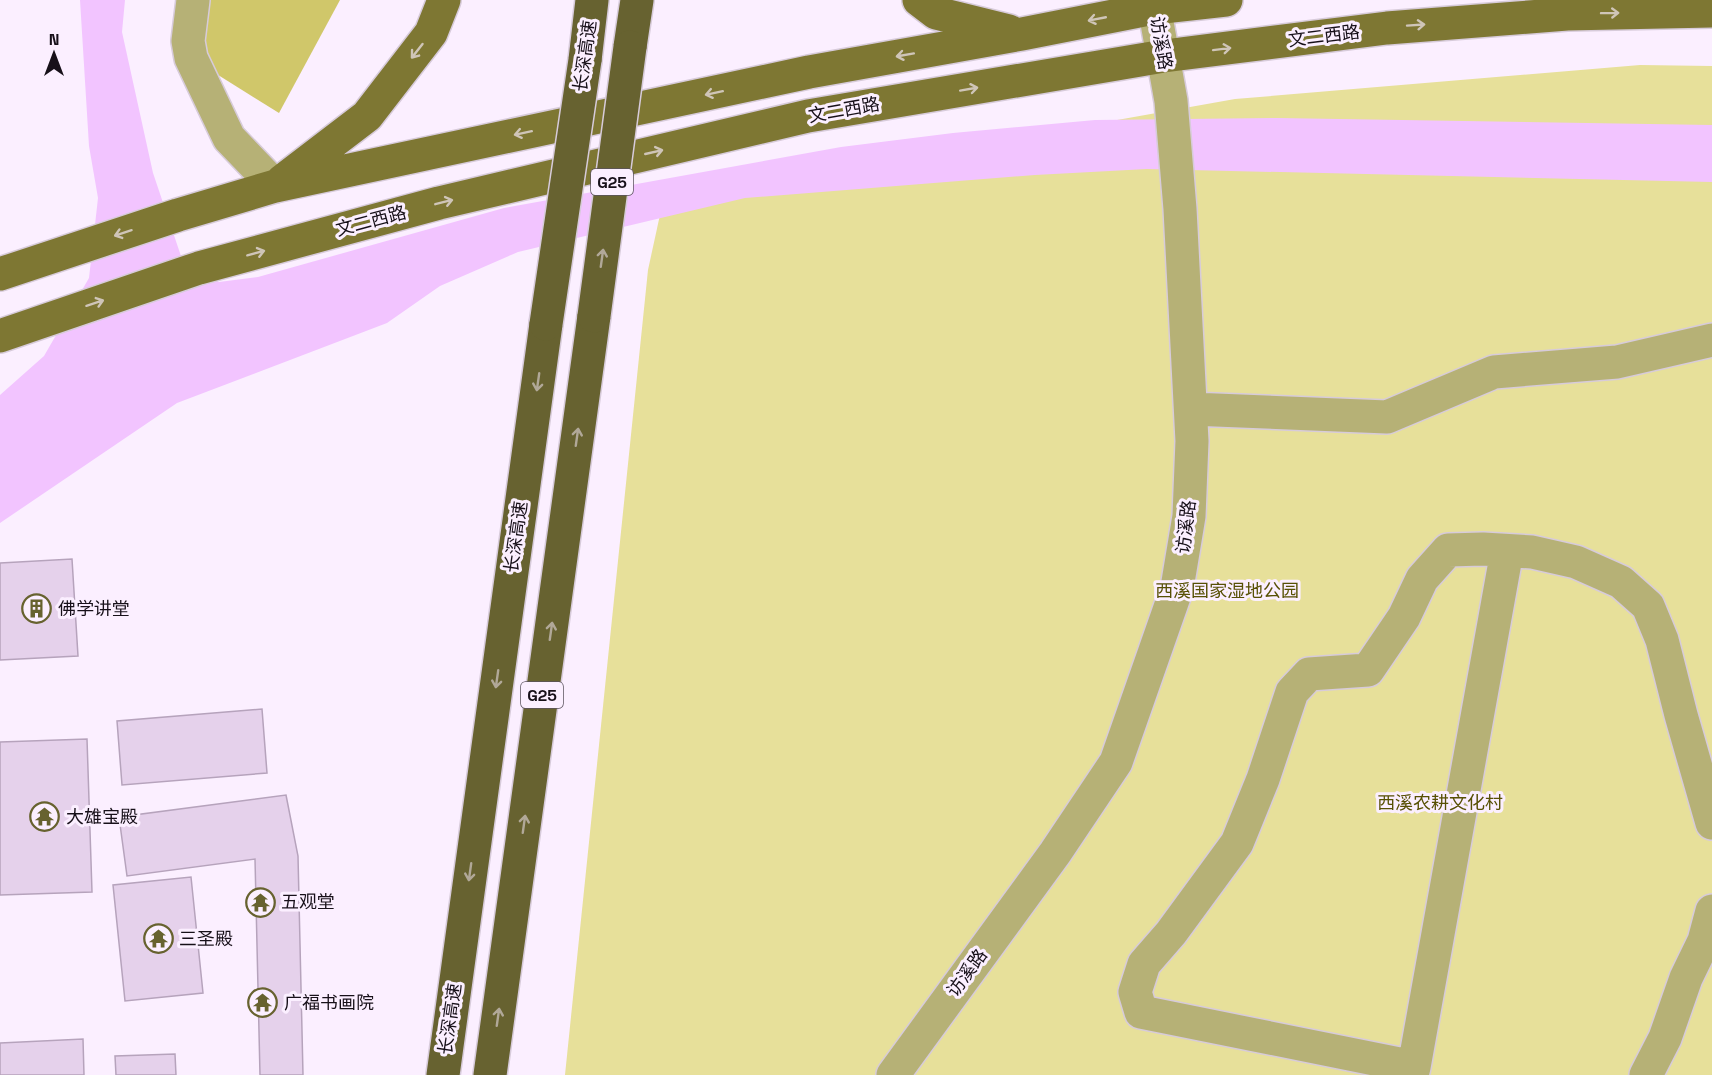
<svg xmlns="http://www.w3.org/2000/svg" width="1712" height="1075" viewBox="0 0 1712 1075" font-family="'Space Grotesk','Noto Sans SC',sans-serif">
  <style>
    .green { fill: #e7e09a }
    .forest { fill: #d0c76a }
    .water { fill: #f2c4ff }
    .building { fill: #e5d1eb; stroke: #b6a3bc; stroke-width: 1.5 }
    .lines { fill: none; stroke-linecap: round; stroke-linejoin: round }
    .minor-casing { stroke: #d7cbda; stroke-width: 36 }
    .major-casing { stroke: #d7cbda; stroke-width: 36 }
    .highway-casing { stroke: #d7cbda; stroke-width: 36 }
    .minor { stroke: #b6b176; stroke-width: 33 }
    .major { stroke: #7e7733; stroke-width: 33 }
    .highway { stroke: #676230; stroke-width: 33 }
    .highway-bridge-casing { stroke: #d7cbda; stroke-width: 36; stroke-linecap: butt }
    .highway-bridge { stroke: #676230; stroke-width: 33 }
    .oneway { stroke: #cfc5b8 }
    .oneway2 { stroke: #b1a898 }
    .labels { text-anchor: middle; stroke-width: 6; stroke-linejoin: round; paint-order: stroke }
    .shield { fill: #fbefff; stroke: #5b535e; stroke-width: 1.5 }
    .shield-label { font-size: 16px; font-weight: bold; fill: #171019 }
    .street-label { font-size: 18px; fill: #171019; stroke: #fbefff }
    .park-label { font-size: 18px; fill: #575004; stroke: #fbefff }
    .poi-label { font-size: 18px; fill: #171019; stroke: #fbefff; text-anchor: start }
  </style>
  <rect width="100%" height="100%" fill="#fbefff"/>
  <!-- green -->
  <path class="green" d="M1640,65l72,1v1009h-1147l83,-805 15,-69 572,-102z"/>
  <!-- forest -->
  <path class="forest" d="M197,0h143l-61,113 -88,-55z"/>
  <!-- water -->
  <path class="water" d="M80,0h45l-3,32 31,141 30,89 36,20 39,-5 246,-69 337,-61 112,-14 142,-13 183,-2 434,7v57l-565,-13 -112,6 -290,23 -227,54 -78,34 -53,37 -210,80 -177,120v-128l44,-39 45,-78 9,-80 -9,-52z"/>
  <!-- building -->
  <path class="building" d="M72,559l6,97 -78,4v-97z
    M262,709l5,64 -145,12 -5,-64z
    M87,739l5,153 -92,3v-153z
    M286,795l12,61 5,219h-43l-5,-216 -128,17 -8,-59z
    M191,877l12,116 -78,8 -12,-116z
    M83,1039l1,36h-84v-32z
    M175,1054l1,21h-60l-1,-19z"/>
  <g class="lines">
    <defs>
      <path id="minor" d="M193,0l-5,41 3,17 38,80 46,48
        M1191,409l196,8 107,-45 123,-10 95,-22
        M1414,1067l93,-516
        M893,1075l162,-222 61,-91 61,-174 12,-72 3,-75 -12,-232 -9,-108 -18,-101
        M1412,1075l2,-8 -273,-55 -6,-20 9,-28 27,-31 66,-90 26,-64 29,-87 17,-18 59,-4 36,-53 18,-38 26,-29 35,-1 49,3 44,10 45,20 27,24 14,34 19,75 31,108
        M1646,1075l19,-37 21,-60 18,-37 8,-30"/>
      <path id="major" d="M919,0l17,13 73,18
        M282,181l85,-65 64,-83 13,-33
        M0,274l178,-59 97,-29 534,-114 213,-38 132,-26 72,-8
        M0,336l199,-68 240,-65 369,-87 356,-60 223,-28 180,-14 145,-3"/>
      <path id="highway" d="M630,47l7,-47
        M585,60l7,-60
        M443,1075l103,-751
        M490,1075l104,-759"/>
    </defs>
    <!-- minor casing -->
    <use href="#minor" class="minor-casing"/>
    <!-- major casing -->
    <use href="#major" class="major-casing"/>
    <!-- highway casing -->
    <use href="#highway" class="highway-casing"/>
    <!-- minor -->
    <use href="#minor" class="minor"/>
    <!-- major -->
    <use href="#major" class="major"/>
    <!-- highway -->
    <use href="#highway" class="highway"/>
    <defs>
      <path id="highway-bridge" d="M594,316l36,-269
        M546,324l39,-264"/>
    </defs>
    <!-- highway-bridge casing -->
    <use href="#highway-bridge" class="highway-bridge-casing"/>
    <!-- highway-bridge -->
    <use href="#highway-bridge" class="highway-bridge"/>
  </g>
  <!-- one-way arrows -->
  <defs><path id="oneway-shaft" d="M-6 0H5M1.5-3L5.5 0L1.5 3" fill="none" stroke-width="1.6" stroke-linecap="round" stroke-linejoin="round" transform="scale(1.5)"/></defs>
  <g class="oneway">
    <use href="#oneway-shaft" transform="translate(1610 13) rotate(-1)"/>
    <use href="#oneway-shaft" transform="translate(1097 19) rotate(169)"/>
    <use href="#oneway-shaft" transform="translate(1416 25) rotate(-4)"/>
    <use href="#oneway-shaft" transform="translate(1222 49) rotate(-7)"/>
    <use href="#oneway-shaft" transform="translate(417 51) rotate(128)"/>
    <use href="#oneway-shaft" transform="translate(905 55) rotate(170)"/>
    <use href="#oneway-shaft" transform="translate(969 89) rotate(-10)"/>
    <use href="#oneway-shaft" transform="translate(714 93) rotate(168)"/>
    <use href="#oneway-shaft" transform="translate(523 133) rotate(168)"/>
    <use href="#oneway-shaft" transform="translate(654 152) rotate(-13)"/>
    <use href="#oneway-shaft" transform="translate(444 202) rotate(-14)"/>
    <use href="#oneway-shaft" transform="translate(123 233) rotate(162)"/>
    <use href="#oneway-shaft" transform="translate(256 253) rotate(-15)"/>
    <use href="#oneway-shaft" transform="translate(95 303) rotate(-18)"/>
  </g>
  <g class="oneway2">
    <use href="#oneway-shaft" transform="translate(602 258) rotate(-82)"/>
    <use href="#oneway-shaft" transform="translate(538 382) rotate(98)"/>
    <use href="#oneway-shaft" transform="translate(577 437) rotate(-82)"/>
    <use href="#oneway-shaft" transform="translate(551 631) rotate(-82)"/>
    <use href="#oneway-shaft" transform="translate(497 679) rotate(98)"/>
    <use href="#oneway-shaft" transform="translate(524 824) rotate(-82)"/>
    <use href="#oneway-shaft" transform="translate(470 872) rotate(98)"/>
    <use href="#oneway-shaft" transform="translate(498 1017) rotate(-82)"/>
  </g>
  <!-- icons -->
  <defs>
    <symbol id="building-ring" viewBox="-11 -11 22 22"><circle r="9.5" fill="#fbefff" stroke="#67622f" stroke-width="1.5"/><path d="M-4-6H4V6H1V3H-1V6H-4ZM-2.5-4.3h1.7v1.8h-1.7ZM.8-4.3h1.7v1.8H.8ZM-2.5-1h1.7V.8h-1.7ZM.8-1h1.7V.8H.8Z" fill="#67622f"/></symbol>
    <symbol id="temple-ring" viewBox="-11 -11 22 22"><circle r="9.5" fill="#fbefff" stroke="#67622f" stroke-width="1.5"/><path d="M0-6L5-2H3V0L6.5 2.5H4V6H1.5V3h-3V6H-4V2.5H-6.5L-3 0V-2H-5Z" fill="#67622f"/></symbol>
  </defs>
  <g fill-rule="evenodd">
    <use href="#building-ring" x="20" y="592" width="33" height="33"/>
    <use href="#temple-ring" x="28" y="800" width="33" height="33"/>
    <use href="#temple-ring" x="244" y="886" width="33" height="33"/>
    <use href="#temple-ring" x="142" y="922" width="33" height="33"/>
    <use href="#temple-ring" x="246" y="986" width="33" height="33"/>
  </g>
  <g class="labels">
    <!-- shield labels -->
    <g class="shield">
      <rect x="591" y="169" width="42" height="26" rx="4.5"/>
      <rect x="521" y="682" width="42" height="26" rx="4.5"/>
    </g>
    <g class="shield-label">
      <text x="612" y="188">G25</text>
      <text x="542" y="701">G25</text>
    </g>
    <!-- street labels -->
    <g class="street-label">
      <text transform="translate(1324 36) rotate(-7)" y="6">文二西路</text>
      <text transform="translate(1161 43) rotate(80)" y="6">访溪路</text>
      <text transform="translate(585 56) rotate(-82)" y="6">长深高速</text>
      <text transform="translate(844 110) rotate(-10)" y="6">文二西路</text>
      <text transform="translate(371 221) rotate(-15)" y="6">文二西路</text>
      <text transform="translate(1186 527) rotate(-83)" y="6">访溪路</text>
      <text transform="translate(516 537) rotate(-82)" y="6">长深高速</text>
      <text transform="translate(967 973) rotate(-54)" y="6">访溪路</text>
      <text transform="translate(450 1019) rotate(-82)" y="6">长深高速</text>
    </g>
    <!-- park labels -->
    <g class="park-label">
      <text x="1227" y="597">西溪国家湿地公园</text>
      <text x="1440" y="809">西溪农耕文化村</text>
    </g>
    <!-- poi labels -->
    <g class="poi-label">
      <text x="58" y="615">佛学讲堂</text>
      <text x="66" y="823">大雄宝殿</text>
      <text x="281" y="908">五观堂</text>
      <text x="179" y="945">三圣殿</text>
      <text x="284" y="1009">广福书画院</text>
    </g>
  </g>
  <!-- north arrow -->
  <g transform="translate(54 54)" stroke="#fbefff" stroke-width="4.5" paint-order="stroke">
  <path d="M0-4.5L10 22L0 15L-10 22Z" fill="#171019"/>
  <text y="-9" font-size="16" font-weight="bold" text-anchor="middle" fill="#171019">N</text>
  </g>
</svg>
